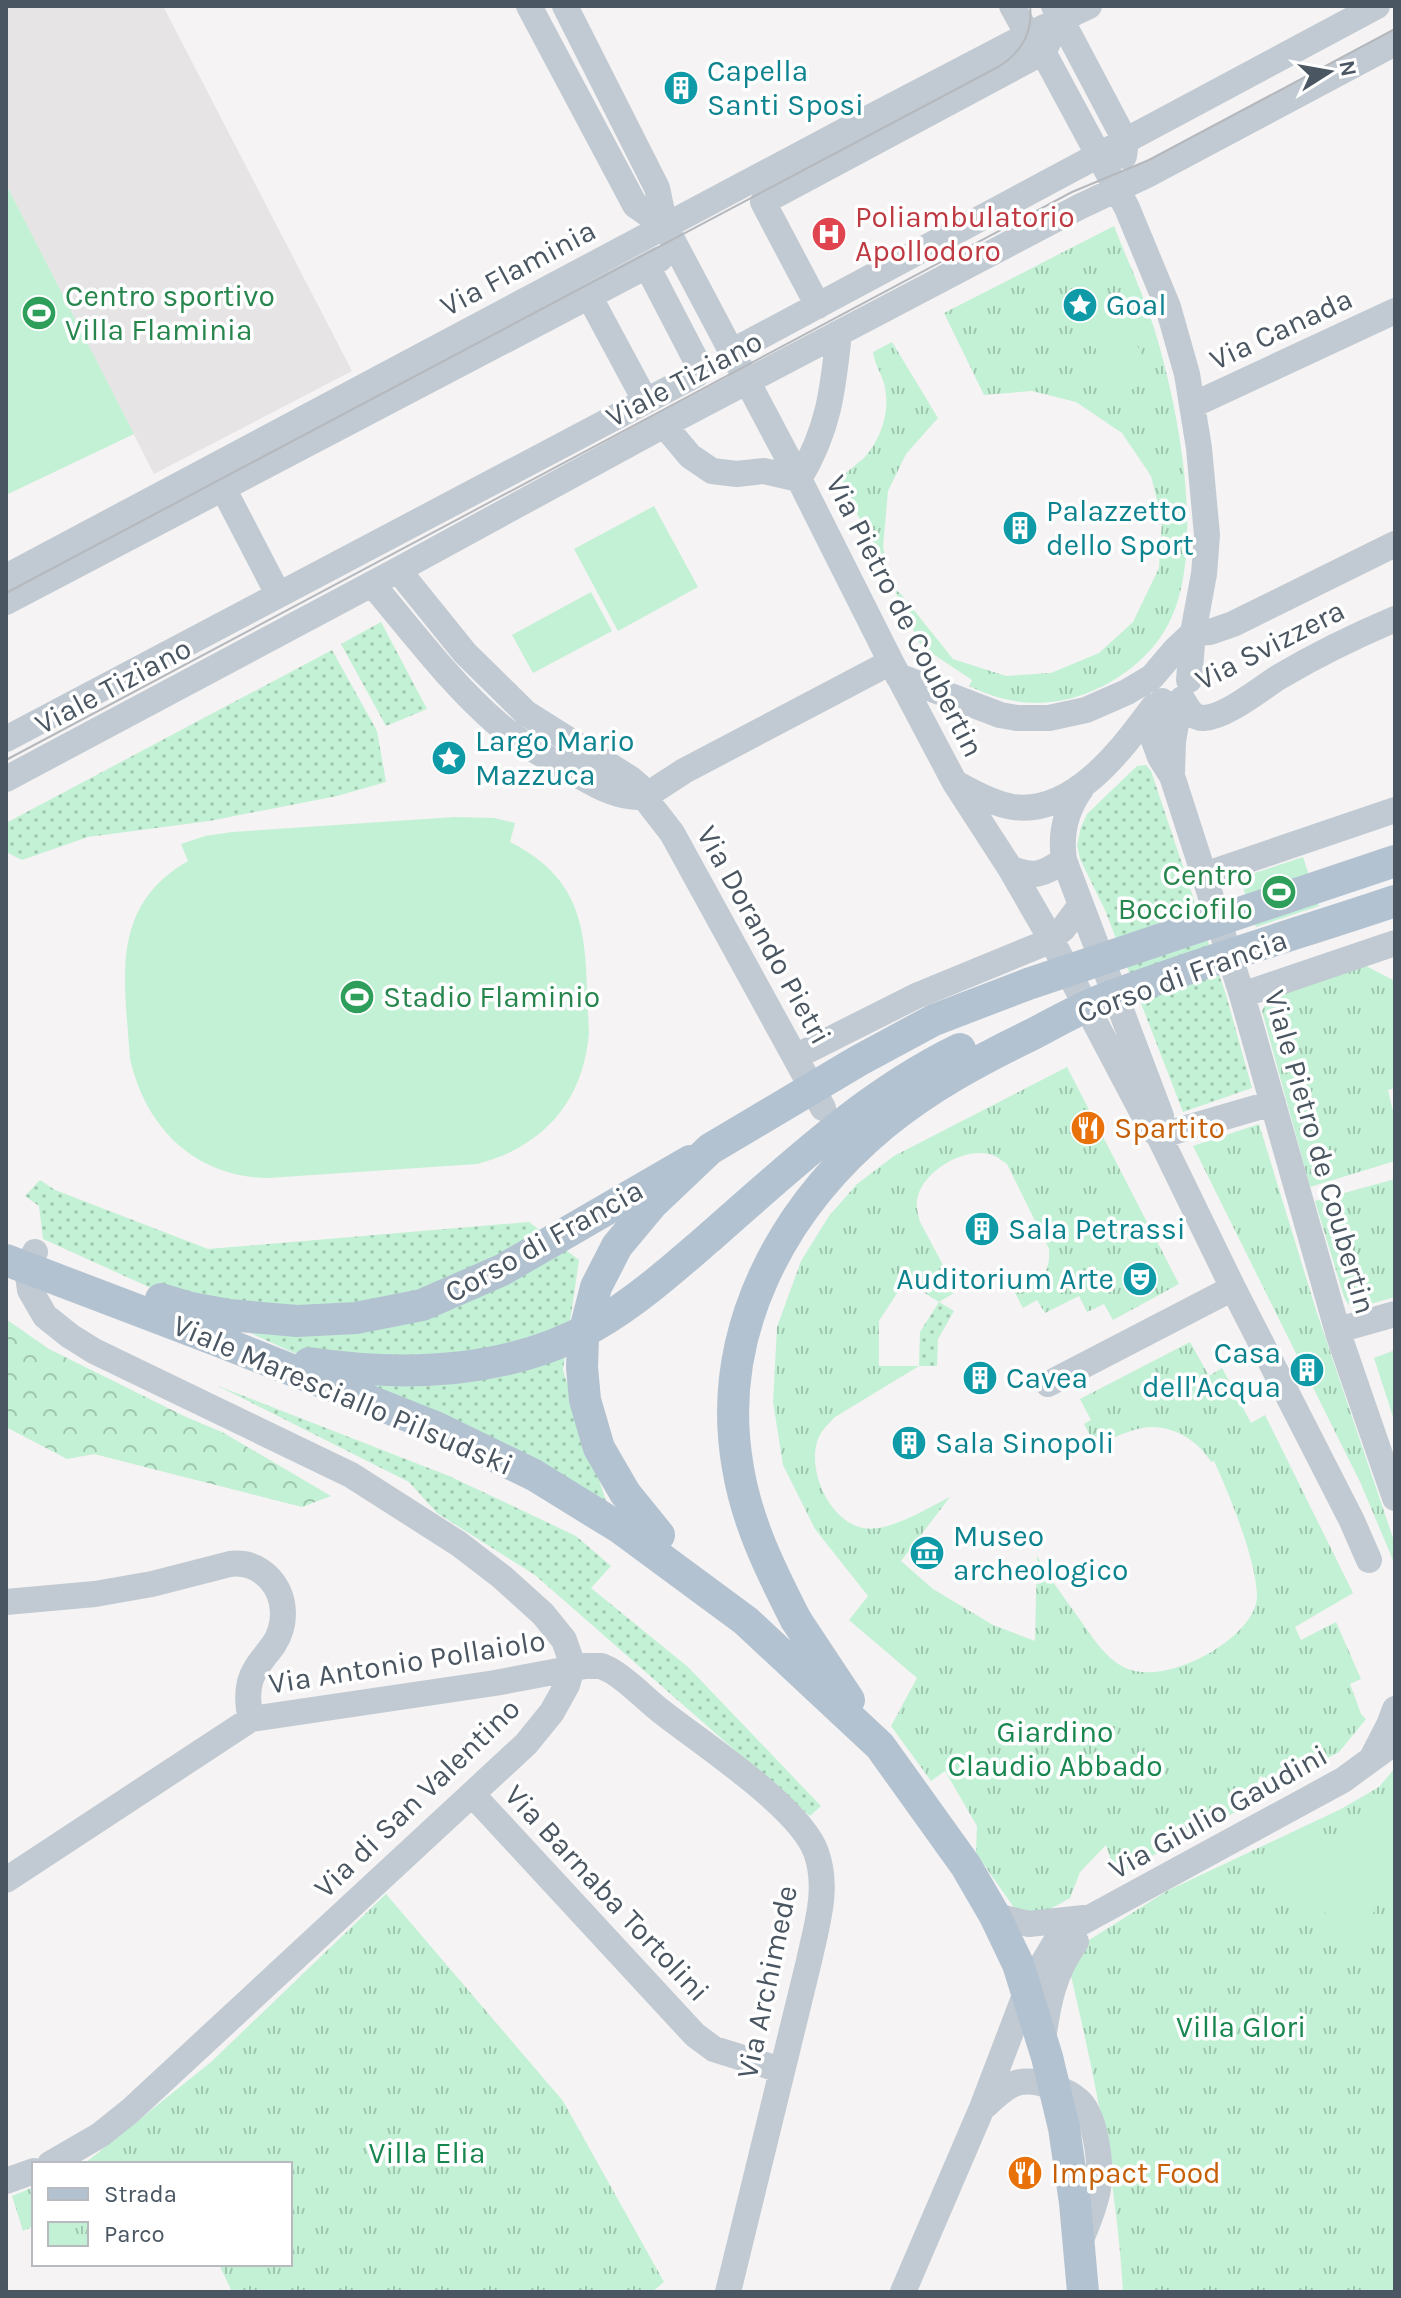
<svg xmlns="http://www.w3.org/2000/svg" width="1401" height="2298" viewBox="0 0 1401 2298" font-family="Karla,sans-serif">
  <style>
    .education { fill: #e6e4e5 }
    .grass { fill: url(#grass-dots) }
    .forest { fill: url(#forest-crowns) }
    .park { fill: url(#park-tufts) }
    .pitch { fill: #c3f1d5 }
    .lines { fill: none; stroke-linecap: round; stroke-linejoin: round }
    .minor { stroke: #c1cad2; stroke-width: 26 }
    .major { stroke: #b3c2d1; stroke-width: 32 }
    .tram { stroke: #b5b8bd; stroke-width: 2 }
    .major-bridge { stroke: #b3c2d1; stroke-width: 32 }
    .labels { text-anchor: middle; stroke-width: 7; stroke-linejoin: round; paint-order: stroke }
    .culture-label { font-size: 30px; fill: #0d838f; stroke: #fff; text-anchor: start }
    .health-label { font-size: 30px; fill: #be3a42; stroke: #fff; text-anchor: start }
    .street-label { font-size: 30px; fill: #4a5661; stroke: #fff }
    .leisure-label { font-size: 30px; fill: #27864d; stroke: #fff; text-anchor: start }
    .food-label { font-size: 30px; fill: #c56008; stroke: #fff; text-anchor: start }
    .park-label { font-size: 30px; fill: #17864f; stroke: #fff }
  </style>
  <defs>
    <pattern id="grass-dots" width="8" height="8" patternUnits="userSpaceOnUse" patternTransform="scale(2)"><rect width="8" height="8" fill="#c3f1d5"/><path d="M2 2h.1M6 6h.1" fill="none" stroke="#a0c6b0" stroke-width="1.8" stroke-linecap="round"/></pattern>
    <pattern id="forest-crowns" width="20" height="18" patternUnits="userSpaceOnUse" patternTransform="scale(2)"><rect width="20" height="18" fill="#c3f1d5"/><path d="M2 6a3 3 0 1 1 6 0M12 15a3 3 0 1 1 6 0" fill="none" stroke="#a0c6b0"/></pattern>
    <pattern id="park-tufts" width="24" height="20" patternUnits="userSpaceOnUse" patternTransform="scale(2)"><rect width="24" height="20" fill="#c3f1d5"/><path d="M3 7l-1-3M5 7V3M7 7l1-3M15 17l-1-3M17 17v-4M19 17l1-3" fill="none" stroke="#a0c6b0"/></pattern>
  </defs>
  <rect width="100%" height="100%" fill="#f5f3f3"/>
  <!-- education -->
  <path class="education" d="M6,6h157l189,365 -198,103 -148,-290z"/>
  <!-- grass -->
  <path class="grass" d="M381,622l46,87 -41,17 -45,-82z
    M332,650l45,81 9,51 -49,14 -128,25 -121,16 -66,23 -16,-8v-29z
    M1146,765l5,6 75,224 26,93 -69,24 -78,-202 -25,-51 -3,-14 4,-18 6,-13 50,-48z
    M40,1180l15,10 153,59 321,-27 50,38 -16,110 44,134 -222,-110 -342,-155 -4,-33 -14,-10z
    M939,1302l15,9 -16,28 -1,27h-18l1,-34z
    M218,1386l231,90 127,60 35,30 -20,22 97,79 133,139 -11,10 -275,-241 -98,-62 -28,-31z"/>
  <!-- forest -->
  <path class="forest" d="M6,1319l43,30 137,68 36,15 109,64 -29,11 -208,-53 -27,5 -61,-32z"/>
  <!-- park -->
  <path class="park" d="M1114,226c13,34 29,67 40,102 24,77 55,230 11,302 -14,24 -38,44 -62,56 -46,23 -88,22 -134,0l3,-6 -51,-34 -27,-57 7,5 52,65 53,17 45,-3 48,-20 34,-31 26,-54 3,-48 -11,-44 -29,-43 -46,-31 -44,-11 -48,4 -40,-82z
    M892,342l46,76 -32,36 -18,37 -5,56 7,33 -50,-101c7,-8 16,-14 24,-21 17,-19 26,-45 21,-70 -2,-13 -11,-24 -12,-36z
    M1364,965l31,16v107l-7,2 7,30v41l-85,26 -48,-176 6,-12z
    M1067,1067l112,217 -66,36 -9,-16 -17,8 -8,-16 -34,17 -8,-13 -14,8 -9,-17c23,-11 37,-13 35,-42l-42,-85c-3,-2 -7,-5 -10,-7 -27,-14 -72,12 -79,39 -3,9 0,17 2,26l37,69 -18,11 -34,-21 -26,40v45h40l-84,51c-8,8 -15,15 -18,25 -9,31 13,79 46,86 26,5 64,-20 87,-31l-49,64 32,28 60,36 42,16 2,-85c12,22 27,41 41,61 28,40 44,66 97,51 16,-5 31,-12 44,-21 16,-11 39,-31 38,-53 -2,-37 -27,-98 -43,-133l-3,1c-12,-20 -35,-35 -59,-35 -18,0 -40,12 -57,18l-11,-21 7,-4 -11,-21 110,-57 19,34 13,-8 29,55 14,-8 88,178 -58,34 6,13 35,-18 25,57 -11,5 11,30 5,5 -27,33 -59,31 -20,-7 -7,20 5,4 -142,75 -10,-30 -26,27 -10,26 -25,14h-28l-41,-59 1,-27 -32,-55 -14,10 -40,-55 26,-48 -68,-58 19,-24 -53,-67 -32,-64 -10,-63 4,-75 24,-66 28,-45 28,-32 37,-28z
    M1259,1124l57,186 79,234v21l-34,-81 -168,-338z
    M1395,1179v118l-39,11 -8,-4 -4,-7 -29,-96z
    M1395,1768v524h-272c-6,-110 -29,-218 -54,-325l17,-25 81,-51 174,-82 38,-22z
    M386,1894l177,207 101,181 -12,10h-420l-13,-28h71v-100h-206l127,-102z
    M34,2187v39l-11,5 -11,-35z"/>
  <!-- pitch -->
  <path class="pitch" d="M6,184l128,250 -128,61z
    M1126,320l27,60 -36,16 -27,-60z
    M654,506l44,81 -80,44 -44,-82z
    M591,592l21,39 -79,42 -21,-38z
    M455,817l39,1 21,5 -5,19c85,43 74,107 79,190 -5,68 -45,115 -112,132l-209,14c-73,-1 -122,-50 -138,-119 -5,-78 -22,-152 58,-198l-7,-17 24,-8 27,-4z
    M1303,857l16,49 -63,21 -16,-49z
    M1395,1350v73l-21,-65z
    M1395,1769v102l-43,82 -29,-43 -59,-24 6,-32 25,-19 39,10 54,-27 2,-42z"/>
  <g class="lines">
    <!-- minor -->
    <path class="minor" d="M529,6l106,199 30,21
      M565,6l92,182 8,38 134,253 92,183 64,121 55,85 41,71 99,188 9,9 74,152 119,233 17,39
      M1012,6l16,29 15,17 84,156 41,99 19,67 12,74 8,87 -3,39 -11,59 -4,47
      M1054,6l72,136 -2,14
      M589,296l56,104
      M818,306l-55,-104 280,-150 8,-15
      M731,352l646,-346
      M1193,405l202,-94
      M664,425l26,31 22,15 25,3 27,-3 35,8
      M799,479c30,-50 34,-89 40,-146
      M223,488l55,106
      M398,570l67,83 61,60 105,66 8,7 5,11 28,36 151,275
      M6,577l838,-446 184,-96 61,-29
      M372,584c40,47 79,100 127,141 22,18 47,32 72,46 23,13 46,28 73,26
      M6,602l654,-343
      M898,676l102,39 17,3h32l37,-8 41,-18 25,-15 23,-27 18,-17 17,-1 23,-8 162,-80
      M1182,699c6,9 9,19 22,19 22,-1 56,-29 75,-41 37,-22 76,-41 116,-58
      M1162,701l-11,23 2,14 7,19 12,19 32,99 38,120 97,341 56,162
      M6,739l691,-365 2,-8 -52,-100
      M1172,772l1,-31 7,-40
      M6,779l392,-209 266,-145 415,-218 68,-32 248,-132
      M955,783c18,9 38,21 58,24 61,8 109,-58 141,-101
      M1081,789c-15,21 -21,45 -17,71l97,256v13
      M644,797l40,-26 207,-109
      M1010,868c25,10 32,7 54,-8
      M1204,875l191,-65
      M1242,995l153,-52
      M795,1057l121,-61 129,-53 18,-14 17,-23
      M1159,1136l114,-33
      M35,1252l-8,17 3,21 15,26 25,20 24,15 257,124 108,69 43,33 41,37 21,26 7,20 1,8 -5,17 -15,27 -26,32 -396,367 -30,24 -50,29
      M1338,1330l57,-16
      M1048,1384l185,-96
      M6,1602l89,-8 57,-10 78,-20c16,-2 29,3 40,15 16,18 17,45 4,65 -9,13 -20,23 -24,38 -3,12 -2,25 1,37
      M1373,1756l16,-31 6,-16
      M472,1794l223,241 19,14 67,21
      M6,1880l245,-161 244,-36 90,-17h16l9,4c19,11 34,28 52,42 39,31 138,95 154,140 13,36 1,72 -7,109l-81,331
      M995,1916l34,8 55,-6
      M1043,2040c5,-37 11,-68 33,-98
      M985,2106c24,-22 33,-31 66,-20 9,3 20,7 27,14 18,15 24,66 20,89 -3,18 -11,36 -18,53
      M6,2181l28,-10
      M903,2292l79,-184 45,-118 28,-47 18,-16 270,-147 52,-38"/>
    <!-- major -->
    <path class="major" d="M6,1260l218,83 209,83 101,49 86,53 126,93 134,125 86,120 29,50 23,48 29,93 17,71 11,75 8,89
      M161,1299l30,9 38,7 68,6 59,-3 66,-13 80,-35 188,-109
      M309,1363c95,14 199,11 285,-37 42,-24 80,-58 116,-89
      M796,1620l53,80"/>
    <!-- tram -->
    <path class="tram" d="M6,593l992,-526c23,-14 35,-34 32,-61
      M6,760l1066,-568 77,-32 246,-131"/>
    <!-- major-bridge -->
    <path class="major-bridge" d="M710,1237c79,-69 155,-142 250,-188
      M659,1535l-34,-42 -26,-45 -14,-48 -3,-33 1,-29 13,-51 21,-41 35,-42 58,-55 148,-88 76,-41 94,-36 367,-123
      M796,1620c-25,-49 -49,-97 -58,-152 -24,-135 44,-260 146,-344 45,-37 97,-65 149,-90 25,-13 50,-28 76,-37 94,-36 191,-64 286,-96"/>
  </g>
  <!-- icons -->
  <defs>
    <symbol id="building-disc" viewBox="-11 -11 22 22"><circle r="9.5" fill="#0f9aa8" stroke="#fff"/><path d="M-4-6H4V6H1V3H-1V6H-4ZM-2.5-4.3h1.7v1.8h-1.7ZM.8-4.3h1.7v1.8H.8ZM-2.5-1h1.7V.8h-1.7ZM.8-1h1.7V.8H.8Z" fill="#fff"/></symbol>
    <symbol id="hospital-disc" viewBox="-11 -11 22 22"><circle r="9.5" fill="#e0444e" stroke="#fff"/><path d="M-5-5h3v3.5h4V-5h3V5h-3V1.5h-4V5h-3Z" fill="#fff"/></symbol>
    <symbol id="sight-disc" viewBox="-11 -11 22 22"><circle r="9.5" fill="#0f9aa8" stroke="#fff"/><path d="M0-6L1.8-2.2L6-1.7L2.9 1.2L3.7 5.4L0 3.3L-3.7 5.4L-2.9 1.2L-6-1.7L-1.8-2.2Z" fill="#fff"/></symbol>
    <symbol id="stadium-disc" viewBox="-11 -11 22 22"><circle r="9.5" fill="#2e9e5b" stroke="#fff"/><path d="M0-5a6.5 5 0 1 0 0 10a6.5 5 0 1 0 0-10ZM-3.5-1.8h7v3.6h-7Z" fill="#fff"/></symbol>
    <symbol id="restaurant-disc" viewBox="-11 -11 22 22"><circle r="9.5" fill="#e8710a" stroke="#fff"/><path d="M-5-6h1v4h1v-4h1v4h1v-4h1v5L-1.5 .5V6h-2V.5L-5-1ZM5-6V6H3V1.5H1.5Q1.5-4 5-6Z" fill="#fff"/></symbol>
    <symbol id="theatre-disc" viewBox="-11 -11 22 22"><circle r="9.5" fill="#0f9aa8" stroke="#fff"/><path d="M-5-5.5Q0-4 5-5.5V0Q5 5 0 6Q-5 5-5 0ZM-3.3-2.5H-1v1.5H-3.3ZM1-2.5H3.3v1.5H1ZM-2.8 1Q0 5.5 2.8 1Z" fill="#fff"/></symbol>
    <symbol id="museum-disc" viewBox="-11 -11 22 22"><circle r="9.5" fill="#0f9aa8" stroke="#fff"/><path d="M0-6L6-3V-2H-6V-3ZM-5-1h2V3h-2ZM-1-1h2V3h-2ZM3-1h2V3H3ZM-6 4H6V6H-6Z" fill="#fff"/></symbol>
  </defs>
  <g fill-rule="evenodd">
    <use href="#building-disc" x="661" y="68" width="40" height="40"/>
    <use href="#hospital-disc" x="809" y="214" width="40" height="40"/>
    <use href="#sight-disc" x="1060" y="285" width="40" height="40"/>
    <use href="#stadium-disc" x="19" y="293" width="40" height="40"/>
    <use href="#building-disc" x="1000" y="508" width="40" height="40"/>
    <use href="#sight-disc" x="429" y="738" width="40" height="40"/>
    <use href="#stadium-disc" x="1259" y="872" width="40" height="40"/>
    <use href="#stadium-disc" x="337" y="977" width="40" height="40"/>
    <use href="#restaurant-disc" x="1068" y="1108" width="40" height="40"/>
    <use href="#building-disc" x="962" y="1209" width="40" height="40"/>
    <use href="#theatre-disc" x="1120" y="1259" width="40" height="40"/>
    <use href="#building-disc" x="1287" y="1350" width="40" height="40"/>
    <use href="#building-disc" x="960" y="1358" width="40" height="40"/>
    <use href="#building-disc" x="889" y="1423" width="40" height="40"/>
    <use href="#museum-disc" x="907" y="1533" width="40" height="40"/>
    <use href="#restaurant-disc" x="1005" y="2153" width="40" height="40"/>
  </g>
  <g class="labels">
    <!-- culture labels -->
    <g class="culture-label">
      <text x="707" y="81">Capella<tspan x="707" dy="34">Santi Sposi</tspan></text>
      <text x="1106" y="315">Goal</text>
      <text x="1046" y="521">Palazzetto<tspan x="1046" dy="34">dello Sport</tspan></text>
      <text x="475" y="751">Largo Mario<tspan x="475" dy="34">Mazzuca</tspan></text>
      <text x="1008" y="1239">Sala Petrassi</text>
      <text x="1114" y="1289" text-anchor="end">Auditorium Arte</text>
      <text x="1281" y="1363" text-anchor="end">Casa<tspan x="1281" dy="34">dell'Acqua</tspan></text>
      <text x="1006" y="1388">Cavea</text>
      <text x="935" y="1453">Sala Sinopoli</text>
      <text x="953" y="1546">Museo<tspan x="953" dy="34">archeologico</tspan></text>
    </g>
    <!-- health labels -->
    <g class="health-label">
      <text x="855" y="227">Poliambulatorio<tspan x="855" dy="34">Apollodoro</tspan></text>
    </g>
    <!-- street labels -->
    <g class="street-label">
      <text transform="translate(518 268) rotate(-28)" y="10">Via Flaminia</text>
      <text transform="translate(1281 329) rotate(-25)" y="10">Via Canada</text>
      <text transform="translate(684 379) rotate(-28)" y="10">Viale Tiziano</text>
      <text transform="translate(905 616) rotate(63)" y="10">Via Pietro de Coubertin</text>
      <text transform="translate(1270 645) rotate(-27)" y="10">Via Svizzera</text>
      <text transform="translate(113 686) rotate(-28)" y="10">Viale Tiziano</text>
      <text transform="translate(764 935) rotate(61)" y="10">Via Dorando Pietri</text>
      <text transform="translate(1182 976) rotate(-20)" y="10">Corso di Francia</text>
      <text transform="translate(1320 1152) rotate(74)" y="10">Viale Pietro de Coubertin</text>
      <text transform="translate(544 1241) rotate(-29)" y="10">Corso di Francia</text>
      <text transform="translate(343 1395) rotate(23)" y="10">Viale Maresciallo Pilsudski</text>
      <text transform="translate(407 1662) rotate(-9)" y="10">Via Antonio Pollaiolo</text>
      <text transform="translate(417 1798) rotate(-44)" y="10">Via di San Valentino</text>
      <text transform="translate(1218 1812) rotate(-29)" y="10">Via Giulio Gaudini</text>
      <text transform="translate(607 1893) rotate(47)" y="10">Via Barnaba Tortolini</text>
      <text transform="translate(767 1982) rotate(-78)" y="10">Via Archimede</text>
    </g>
    <!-- leisure labels -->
    <g class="leisure-label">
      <text x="65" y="306">Centro sportivo<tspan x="65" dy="34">Villa Flaminia</tspan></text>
      <text x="1253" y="885" text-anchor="end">Centro<tspan x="1253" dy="34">Bocciofilo</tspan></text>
      <text x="383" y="1007">Stadio Flaminio</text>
    </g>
    <!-- food labels -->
    <g class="food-label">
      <text x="1114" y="1138">Spartito</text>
      <text x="1051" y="2183">Impact Food</text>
    </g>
    <!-- park labels -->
    <g class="park-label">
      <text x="1055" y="1742">Giardino<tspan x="1055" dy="34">Claudio Abbado</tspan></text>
      <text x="1241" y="2037">Villa Glori</text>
      <text x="427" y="2163">Villa Elia</text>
    </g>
  </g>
  <!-- border -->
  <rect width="1401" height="2298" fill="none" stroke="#4a5661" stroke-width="16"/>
  <!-- legend -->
  <rect x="32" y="2162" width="260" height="104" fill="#ffffff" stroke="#b7bbc0" stroke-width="2"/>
  <rect x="48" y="2188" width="40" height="12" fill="#b3c2d1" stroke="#b7bbc0" stroke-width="2"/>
  <text x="104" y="2202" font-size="24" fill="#4a5661">Strada</text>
  <rect x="48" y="2222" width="40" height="24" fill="url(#park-tufts)" stroke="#b7bbc0" stroke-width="2"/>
  <text x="104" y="2242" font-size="24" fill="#4a5661">Parco</text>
  <!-- north arrow -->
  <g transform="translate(1329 72) rotate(79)" stroke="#ffffff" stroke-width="6" paint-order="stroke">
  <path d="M0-6L14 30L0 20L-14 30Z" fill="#4a5661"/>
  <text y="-12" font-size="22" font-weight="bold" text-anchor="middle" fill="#4a5661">N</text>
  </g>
</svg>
